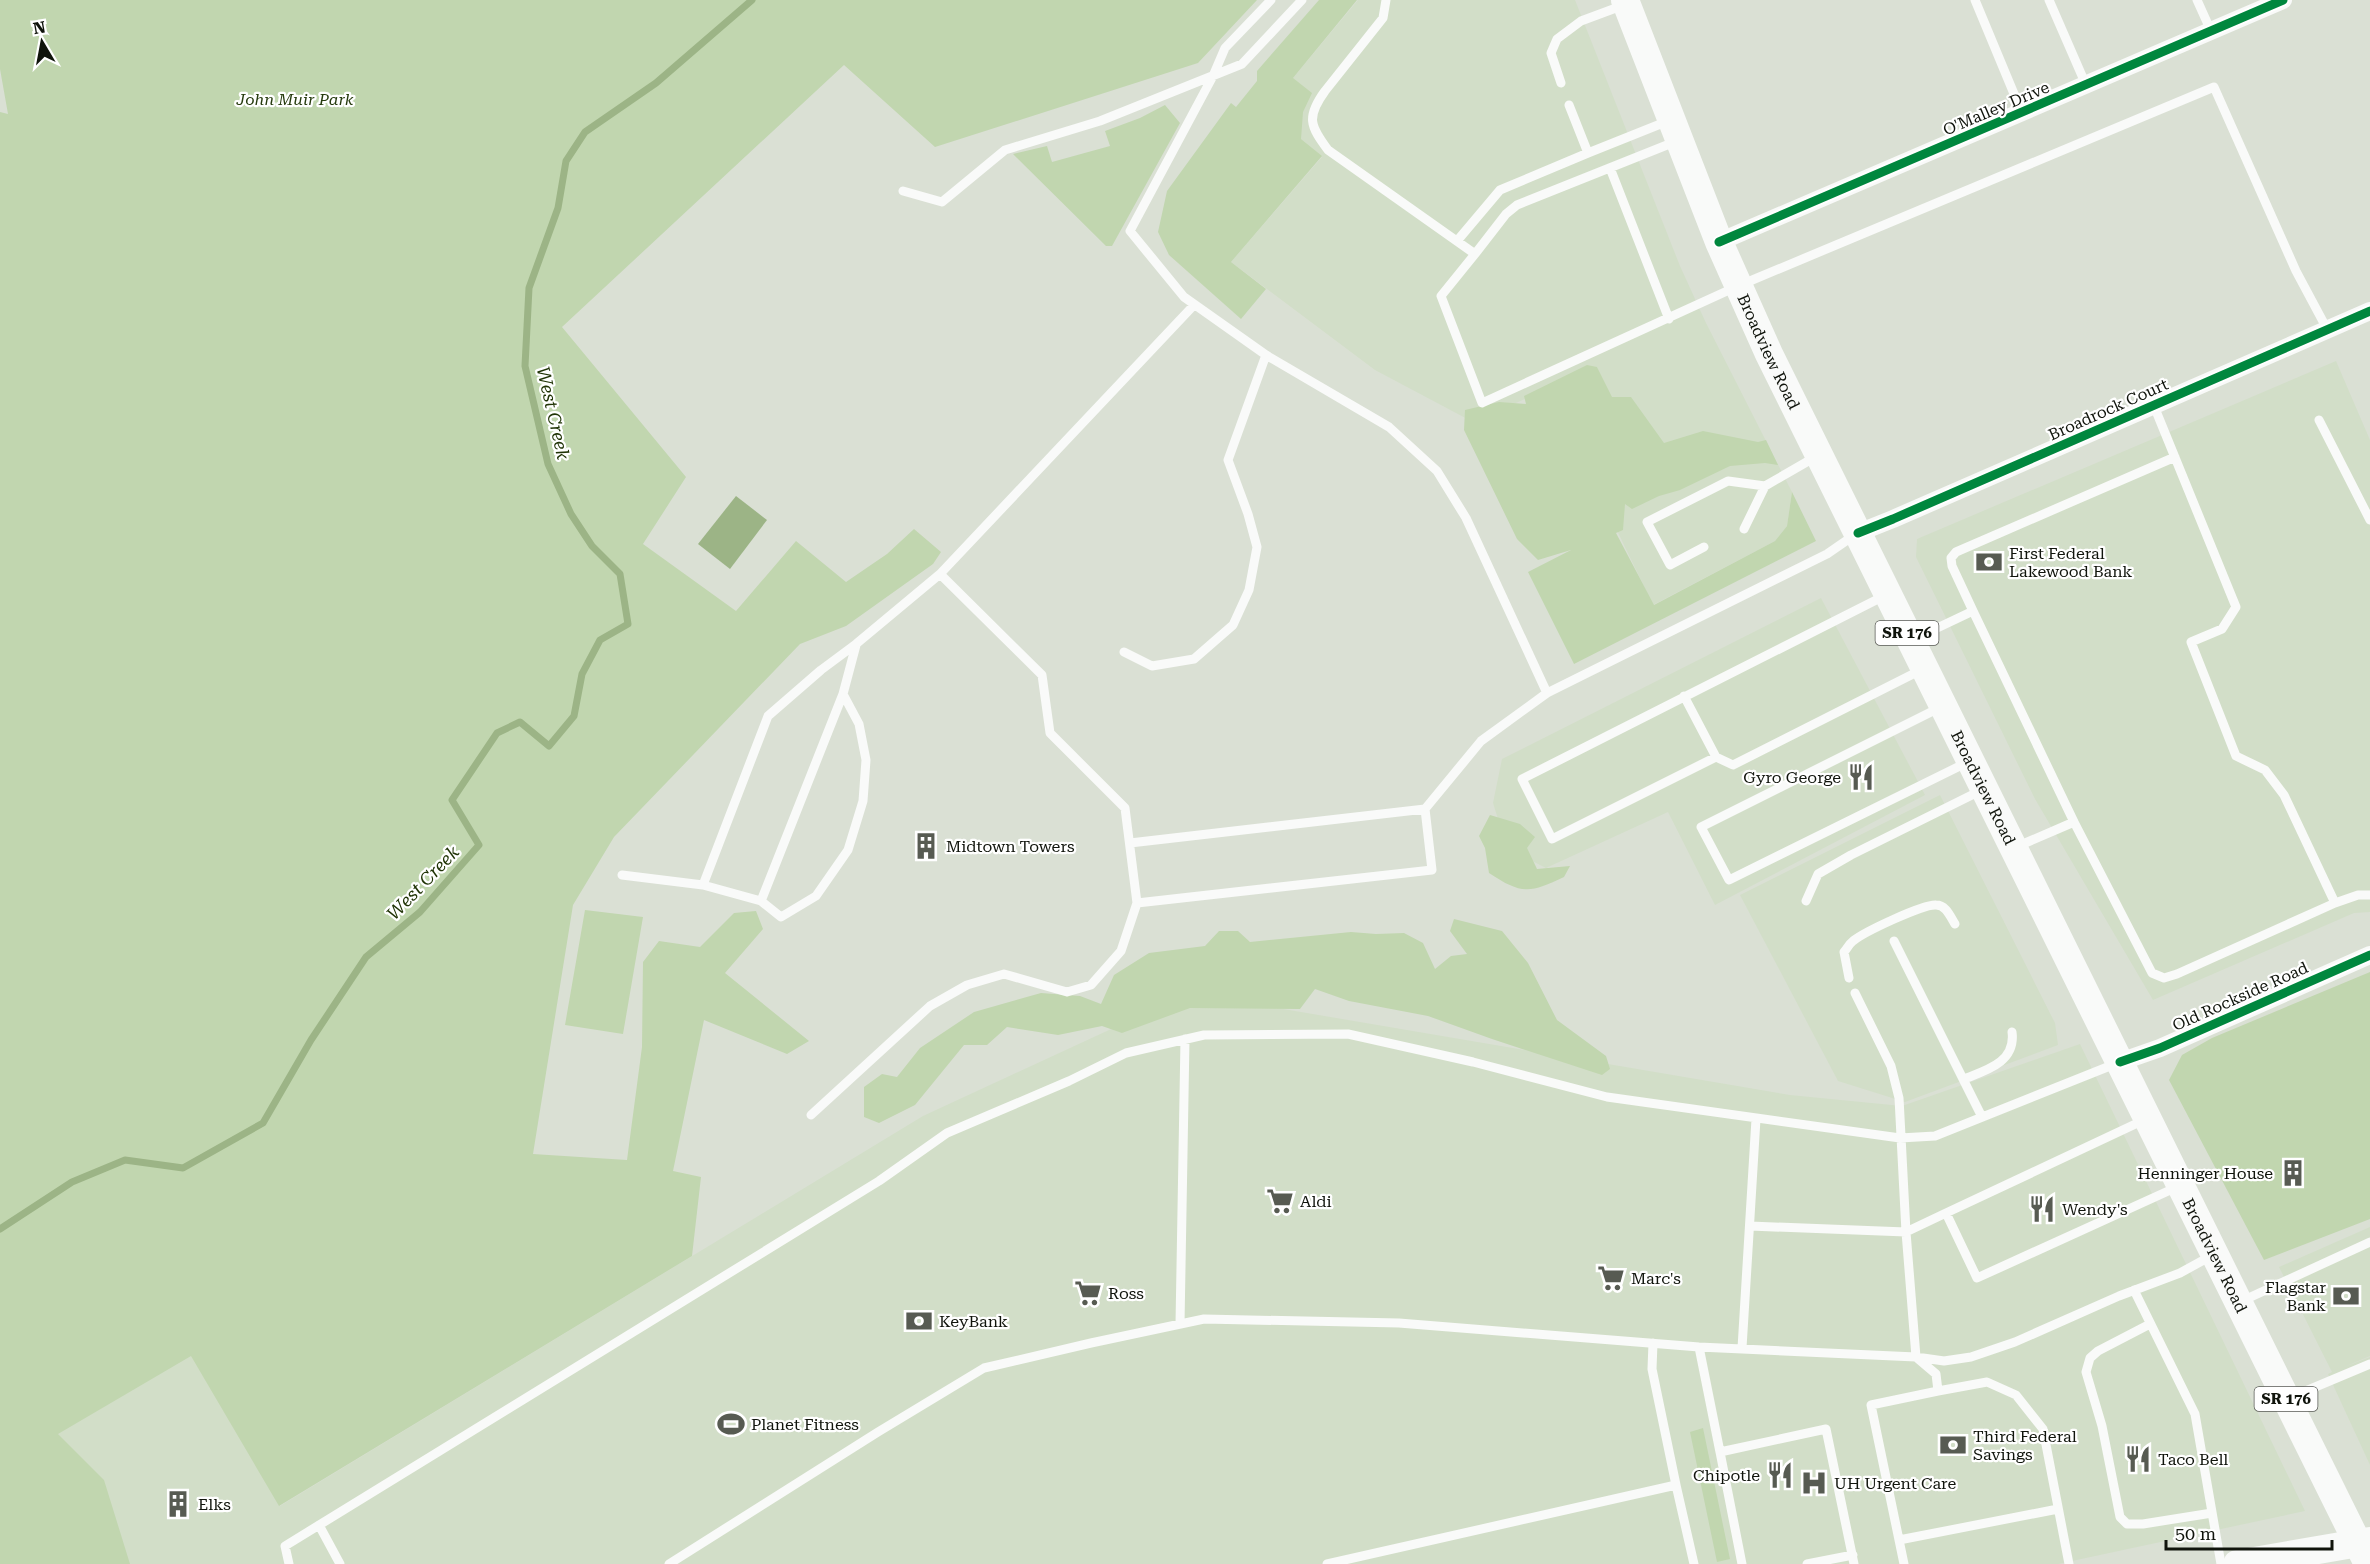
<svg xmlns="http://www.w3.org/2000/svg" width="2370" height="1564" viewBox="0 0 2370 1564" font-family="'Roboto Serif',serif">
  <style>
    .built { fill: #d2dec8 }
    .green { fill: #c1d6af }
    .water { fill: #9cb486 }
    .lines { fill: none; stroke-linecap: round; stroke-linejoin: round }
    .stream { stroke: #9cb486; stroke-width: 7 }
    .service { stroke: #f9faf9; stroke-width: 9 }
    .minor { stroke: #f9faf9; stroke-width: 18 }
    .primary { stroke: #f9faf9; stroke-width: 28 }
    .cycleway-casing { stroke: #fff; stroke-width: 13 }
    .cycleway { stroke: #00873e; stroke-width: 9 }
    .labels { text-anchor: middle; stroke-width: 4.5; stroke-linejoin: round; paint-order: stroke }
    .shield { fill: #fff; stroke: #585a55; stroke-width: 1.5 }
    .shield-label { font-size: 15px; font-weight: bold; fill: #10140c }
    .park-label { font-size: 16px; font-style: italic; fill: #263b0e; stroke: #fff }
    .street-label { font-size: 16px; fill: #10140c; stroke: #fff }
    .poi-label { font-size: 16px; fill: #10140c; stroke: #fff; text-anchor: start }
    .water-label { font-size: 18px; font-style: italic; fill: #203406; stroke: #fff }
  </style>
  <rect width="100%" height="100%" fill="#dae0d4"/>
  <!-- built -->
  <path class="built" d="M1358,0h217l105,266 26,57 86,169 -5,34 -12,15 -122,64 -45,-93 28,-63 -39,-82 -124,55 -98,-52 -144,-108 91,-105 -21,-18 -8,-61z
    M2336,361l34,79v472l-16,1 -201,87 -118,-201 -119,-242 1,-18z
    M1821,598l104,197 -210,110 -47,-93 -122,56 -39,-20 -14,-45 9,-44z
    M1940,795l115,228 3,22 -153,57 -67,-21 -98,-186z
    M1189,993l601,102 112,11 178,-62 225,467 -247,53h-1963l-38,-130 134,-79 89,151 643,-390z
    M2370,1227v129l-26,11 26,-10v108l-42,-91 4,-2 -53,-105z"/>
  <!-- green -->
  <path class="green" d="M0,0h1257l-59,63 -263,84 -91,-82 -282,262 124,150 -43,67 93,67 60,-70 50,41 41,-28 27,-25 27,23 -8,12 -87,62 -46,18 -186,193 -41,68 -40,249 94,6 15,-113 1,-85 16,-21 41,6 34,-34 22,-2 7,18 -38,44 84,68 -22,13 -83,-34 -31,151 28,6 -9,79 -413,250 -88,-150 -133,78 46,46 26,84h-130v-1452l8,2 -8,-45z
    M1319,0h38l-64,78 19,15 -9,19 -2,27 21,17 -91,106 35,27 -25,30 -72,-64 -11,-23 9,-41 64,-88 5,4 21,-26v-10z
    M1165,105l15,18 -68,123h-6l-93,-92 34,-8 5,16 58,-16 -5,-15 35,-13z
    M1587,365l10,2 15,30h19l33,46 39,-12 55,11 8,-2 12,25 -13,-2 -35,3 -50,24 -21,6 -27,13 -7,-5 -2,26 -7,3 38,72 121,-64 12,-15 5,-34 24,49 -242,123 -46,-92 43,-22 -33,10 -21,-21 -53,-109 1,-20 34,-8 27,2 -2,-8z
    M1490,815l30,9 15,13 -8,11 10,21 33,-3 -6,11c-34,16 -42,18 -75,-4l-4,-25 -6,-12z
    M585,910l58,7 -20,117 -58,-9z
    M1454,919l48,12 26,32 29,57 49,36 4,13 -8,6 -110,-36 -64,-23 -79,-15 -34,-12 -15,20 -110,-1 -68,25 -20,-7 -44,9 -51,-8 -20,18h-23l-49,60 -36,18 -15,-6v-30l18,-13 15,3 23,-29 54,-36 67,-19 39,3 21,8 13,-29 35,-22 56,-7 14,-15h19l12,11 101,-10 25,2 28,-1 19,10 12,26 16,-13 16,-2 -17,-23z
    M2370,972v247l-106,41 -95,-180 13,-25 30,-17z
    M1703,1428l27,131 -13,3 -27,-130z"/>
  <!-- water -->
  <path class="water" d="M736,496l31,24 -37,49 -32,-25z"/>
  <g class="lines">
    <!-- stream -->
    <path class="stream" d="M0,1229l72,-47 53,-22 58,8 80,-45 48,-83 55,-83 54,-45 59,-67 -27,-45 45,-67 23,-11 29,24 25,-30 8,-42 18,-34 28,-16 -8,-50 -28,-28 -21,-32 -23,-50 -23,-98 4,-78 29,-80 8,-47 19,-29 71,-49 96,-83"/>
    <!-- service -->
    <path class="service" d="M1271,0l-46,48 -12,28 -83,155 54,66 82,58 123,72 48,44 29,47 81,175 280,-139 29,-20
      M1386,0l-3,18 -58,73c-19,26 -15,35 3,59l147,104 -34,42 41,107 256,-117 476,-199 82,184 31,58
      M1975,0l47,113
      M2049,0l37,85
      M2197,0l14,31
      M1561,83l-10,-30 6,-14 24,-18 43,-16
      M1569,105l19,48 80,-32
      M1610,168l59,151
      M903,191l39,11 63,-52 95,-29 142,-57 60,-64
      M1457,241l43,-51 88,-37
      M1475,254l31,-40 11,-9 160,-64
      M1194,305l-254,269 102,101 8,58 75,75 12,95 295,-33 -7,-61 56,-68 66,-48
      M2154,406l82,201 -14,22 -31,13 45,114 29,14 19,25 51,108
      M2319,420l51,100
      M1744,529l21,-43
      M1704,547l-34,18 -23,-43 81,-41 37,5 52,-30
      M1886,595l-364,184 30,60 164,-82 17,8 188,-95
      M1973,611l-21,-45 -1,-8 5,-6 219,-95
      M1914,639l59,-28 101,211 -58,25
      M1124,652l28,14 42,-7 39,-34 16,-35 8,-43 -9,-33 -20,-54 38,-105
      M1684,696l32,61
      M1941,707l-240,120 28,53 239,-118
      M2074,822l78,151 12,5 13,-4 158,-71 23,-8h12
      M1130,843l295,-34
      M622,875l81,10 65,-169 53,-46 35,-26 84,-70
      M703,885l58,16 82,-207 13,-49
      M761,901l20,16 35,-21 32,-46 15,-49 3,-41 -7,-36 -16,-30
      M1806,901l12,-27 33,-19 131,-65
      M1894,941l88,176
      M1849,978l-5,-26c3,-3 5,-8 9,-11 11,-9 70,-37 83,-36 10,0 14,11 19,19
      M1855,993l36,73 8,32 7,134 10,125 20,17 2,17 -67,14 33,159
      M1964,1079c23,-9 52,-17 48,-47
      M811,1115l119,-109 37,-21 37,-11 63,18 24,-7 30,-34 16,-48
      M2144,1120l-198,93 31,65 200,-91
      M1750,1226l156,6 40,-19
      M2134,1290l61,124 26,150
      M2242,1301l128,-59
      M1180,1324l5,-285
      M2150,1324l-52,27 -8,7 -4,14 16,54 18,91 7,7h16l69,-11
      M1653,1343l-1,26 24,116
      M1699,1347l21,105 106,-23 28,135
      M1742,1348l14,-229
      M1938,1391l49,-9 29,13 27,34 26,135
      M2289,1398l81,-34
      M1720,1452l22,112
      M319,1525l21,39
      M1899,1540l159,-31
      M289,1564l-4,-18 594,-365 68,-48 122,-52 57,-28 78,-18 144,-1 125,28 134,35 293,41 35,-2 180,-72
      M669,1564l209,-132 106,-64 107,-25 113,-24 195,4 300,24 217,10 28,4 27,-4 44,-15 104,-46 61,-23 31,-17
      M1327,1564l349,-79 18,79
      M1807,1564l46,-9"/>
    <!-- minor -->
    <path class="minor" d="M1719,242l564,-242
      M1858,533l35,-14 477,-208
      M2120,1062l40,-14 210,-93"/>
    <!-- primary -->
    <g class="primary">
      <path id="s1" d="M1625,0l94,242 50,112 599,1210"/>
      <path d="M2237,1564l133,-23"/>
    </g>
    <defs>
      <path id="cycleway" d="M1719,242l564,-242
        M1858,533l35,-14 477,-208
        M2120,1062l40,-14 210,-93"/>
    </defs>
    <!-- cycleway casing -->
    <use href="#cycleway" class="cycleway-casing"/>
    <!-- cycleway -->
    <use href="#cycleway" class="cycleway"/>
  </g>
  <!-- icons -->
  <defs>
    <symbol id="bank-bare" viewBox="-9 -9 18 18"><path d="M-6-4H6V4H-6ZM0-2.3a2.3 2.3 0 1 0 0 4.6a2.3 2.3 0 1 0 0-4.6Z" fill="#575b52" stroke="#fff" stroke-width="2.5" paint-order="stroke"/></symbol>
    <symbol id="restaurant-bare" viewBox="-9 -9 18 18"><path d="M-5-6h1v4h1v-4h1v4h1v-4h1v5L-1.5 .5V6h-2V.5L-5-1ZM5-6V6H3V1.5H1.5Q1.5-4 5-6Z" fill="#575b52" stroke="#fff" stroke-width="2.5" paint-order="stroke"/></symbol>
    <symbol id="building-bare" viewBox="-9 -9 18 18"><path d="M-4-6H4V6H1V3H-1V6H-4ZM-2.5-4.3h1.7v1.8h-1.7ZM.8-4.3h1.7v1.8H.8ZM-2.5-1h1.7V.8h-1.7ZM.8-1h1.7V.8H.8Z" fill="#575b52" stroke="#fff" stroke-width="2.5" paint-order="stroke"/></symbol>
    <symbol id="supermarket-bare" viewBox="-9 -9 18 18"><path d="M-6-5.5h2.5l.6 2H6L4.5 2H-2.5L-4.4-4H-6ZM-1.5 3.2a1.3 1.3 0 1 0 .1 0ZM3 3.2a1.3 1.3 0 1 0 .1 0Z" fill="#575b52" stroke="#fff" stroke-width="2.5" paint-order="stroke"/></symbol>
    <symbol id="stadium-bare" viewBox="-9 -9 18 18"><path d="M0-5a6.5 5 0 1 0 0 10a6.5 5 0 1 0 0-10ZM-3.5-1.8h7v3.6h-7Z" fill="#575b52" stroke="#fff" stroke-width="2.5" paint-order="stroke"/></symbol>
    <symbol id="hospital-bare" viewBox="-9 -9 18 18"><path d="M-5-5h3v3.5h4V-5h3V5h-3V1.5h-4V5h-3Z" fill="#575b52" stroke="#fff" stroke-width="2.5" paint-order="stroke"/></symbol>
  </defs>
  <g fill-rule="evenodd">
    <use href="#bank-bare" x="1970" y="543" width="38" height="38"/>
    <use href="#restaurant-bare" x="1842" y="758" width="38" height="38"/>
    <use href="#building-bare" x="907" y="827" width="38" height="38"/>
    <use href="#building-bare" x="2274" y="1154" width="38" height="38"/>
    <use href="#supermarket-bare" x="1261" y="1182" width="38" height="38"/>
    <use href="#restaurant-bare" x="2023" y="1190" width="38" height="38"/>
    <use href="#supermarket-bare" x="1592" y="1259" width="38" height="38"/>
    <use href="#supermarket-bare" x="1069" y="1274" width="38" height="38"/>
    <use href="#bank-bare" x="2327" y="1277" width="38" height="38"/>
    <use href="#bank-bare" x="900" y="1302" width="38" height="38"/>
    <use href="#stadium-bare" x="712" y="1405" width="38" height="38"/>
    <use href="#bank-bare" x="1934" y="1426" width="38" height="38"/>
    <use href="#restaurant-bare" x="2119" y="1440" width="38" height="38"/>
    <use href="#restaurant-bare" x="1761" y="1456" width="38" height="38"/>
    <use href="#hospital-bare" x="1795" y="1464" width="38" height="38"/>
    <use href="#building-bare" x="159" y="1485" width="38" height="38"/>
  </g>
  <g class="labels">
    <!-- shield labels -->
    <g class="shield">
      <rect x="1875.5" y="621" width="63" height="24" rx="4.5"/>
      <rect x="2254.5" y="1387" width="63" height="24" rx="4.5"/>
    </g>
    <g class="shield-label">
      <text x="1907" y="638">SR 176</text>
      <text x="2286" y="1404">SR 176</text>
    </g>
    <!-- park labels -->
    <g class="park-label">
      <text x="295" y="105">John Muir Park</text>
    </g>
    <!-- street labels -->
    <g class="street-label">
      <text transform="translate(1996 108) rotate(-23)" y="6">O'Malley Drive</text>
      <text dy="6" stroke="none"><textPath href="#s1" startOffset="380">Broadview Road</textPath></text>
      <text transform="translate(2108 409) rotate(-24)" y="6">Broadrock Court</text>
      <text dy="6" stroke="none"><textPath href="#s1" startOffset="866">Broadview Road</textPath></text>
      <text transform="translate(2240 996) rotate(-24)" y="6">Old Rockside Road</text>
      <text dy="6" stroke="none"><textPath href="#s1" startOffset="1388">Broadview Road</textPath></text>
    </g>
    <!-- poi labels -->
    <g class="poi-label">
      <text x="2009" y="559">First Federal<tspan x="2009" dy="18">Lakewood Bank</tspan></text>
      <text x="1841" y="783" text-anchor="end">Gyro George</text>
      <text x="946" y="852">Midtown Towers</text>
      <text x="2273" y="1179" text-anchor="end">Henninger House</text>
      <text x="1300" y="1207">Aldi</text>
      <text x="2062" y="1215">Wendy's</text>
      <text x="1631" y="1284">Marc's</text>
      <text x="2326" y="1293" text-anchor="end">Flagstar<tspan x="2326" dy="18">Bank</tspan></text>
      <text x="1108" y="1299">Ross</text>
      <text x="939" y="1327">KeyBank</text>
      <text x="751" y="1430">Planet Fitness</text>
      <text x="1973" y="1442">Third Federal<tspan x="1973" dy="18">Savings</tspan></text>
      <text x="2158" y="1465">Taco Bell</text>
      <text x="1760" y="1481" text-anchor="end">Chipotle</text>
      <text x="1834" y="1489">UH Urgent Care</text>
      <text x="198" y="1510">Elks</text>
    </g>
    <!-- water labels -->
    <g class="water-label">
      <text transform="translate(553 413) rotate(77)" y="6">West Creek</text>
      <text transform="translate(423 883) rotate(-46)" y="6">West Creek</text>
    </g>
  </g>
  <!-- north arrow -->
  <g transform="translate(42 42) rotate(350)" stroke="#ffffff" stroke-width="4.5" paint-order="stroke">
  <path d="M0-4.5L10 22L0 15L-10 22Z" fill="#10140c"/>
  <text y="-9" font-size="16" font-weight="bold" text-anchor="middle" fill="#10140c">N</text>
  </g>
  <!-- scale -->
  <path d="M2166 1540v9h166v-9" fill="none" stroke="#10140c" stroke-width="3"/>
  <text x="2175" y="1540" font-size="18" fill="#10140c" stroke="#ffffff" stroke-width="4.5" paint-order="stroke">50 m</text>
</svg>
